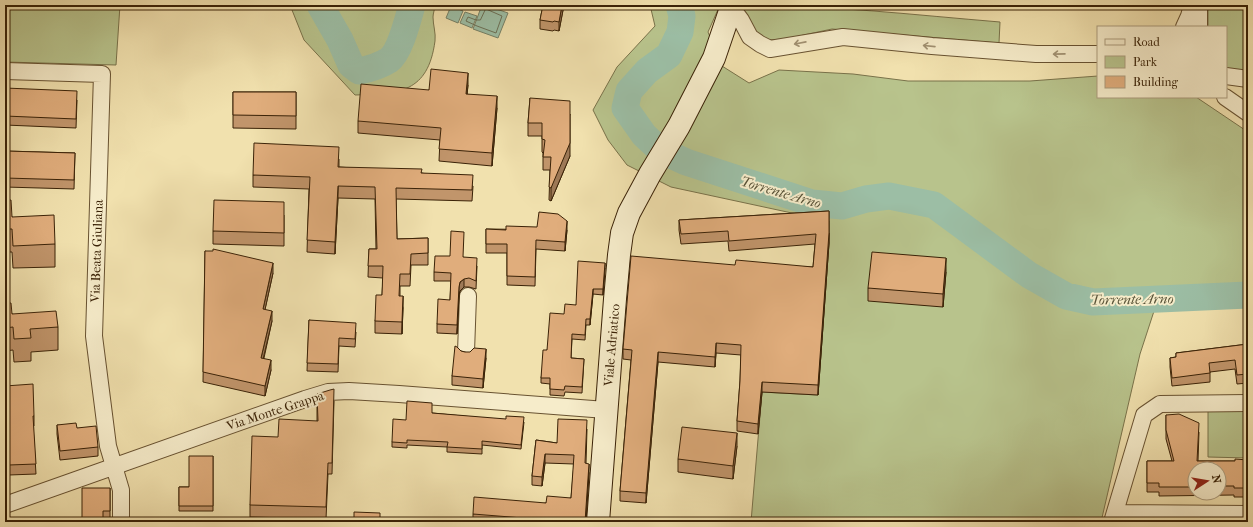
<svg xmlns="http://www.w3.org/2000/svg" width="1253" height="527" viewBox="0 0 1253 527" font-family="'IM FELL French Canon',serif">
  <style>
    .green { fill: #b8c38c; stroke: #79724a }
    .water { fill: #9cbea5; stroke: #758066 }
    .lines { fill: none; stroke-linecap: round; stroke-linejoin: round }
    .shore { stroke: #6b7056; stroke-width: 1 }
    .river { stroke: #9cbea5; stroke-width: 27 }
    .street-casing { stroke: #685231; stroke-width: 18 }
    .secondary-casing { stroke: #3a2207; stroke-width: 24 }
    .street { stroke: #f6ecca; stroke-width: 16 }
    .secondary { stroke: #f6ecca; stroke-width: 22 }
    .wall { fill: #c1956b; stroke: #3a2207; fill-rule: evenodd }
    .shaded-wall { fill: #9d7957; stroke: #3a2207 }
    .building { fill: #e0ad7c; stroke: #3a2207 }
    .oneway { stroke: #a19172 }
    .labels { text-anchor: middle; stroke-width: 4; stroke-linejoin: round; paint-order: stroke }
    .street-label { font-size: 13px; fill: #3a2207; stroke: #f6ecca }
    .water-label { font-size: 14px; font-style: italic; fill: #575136; stroke: #f6ecca }
  </style>
  <rect width="100%" height="100%" fill="#f1e1ae"/>
  <filter id="stains"><feTurbulence type="fractalNoise" baseFrequency=".005" numOctaves="4"/><feColorMatrix values="0 0 0 0 .2 0 0 0 0 .09 0 0 0 0 .02 0 0 0 .5 -.17"/></filter>
  <radialGradient id="worn" r=".72"><stop offset=".6" stop-color="#630" stop-opacity="0"/><stop offset="1" stop-color="#630" stop-opacity=".3"/></radialGradient>
  <!-- green -->
  <path class="green" d="M5,5h115l-4,60 -111,-3z
    M290,5h145c0,4 -2,8 -2,12 0,8 3,16 2,24 -7,52 -36,53 -80,54l-51,-55z
    M650,5h70l-12,27 14,34 27,17 30,-13 74,4 55,7h122l68,-5v21h98l52,35v154l-3,2 -71,3 -85,2 1,15 66,-3 -16,49 -39,168h-350l11,-130 56,3 11,-152v-22l-158,-34 -44,-22 -19,-25 -15,-30 24,-43 38,-41z
    M743,5c86,0 172,10 257,17l-1,21 -167,-14 -47,10 -18,1 -10,-6 -11,-18z
    M1208,5h40v67l-22,-2v-43h-18z
    M1208,409h40v49l-40,-1z"/>
  <!-- water -->
  <path class="water" d="M482,5h3l23,8 -10,25 -25,-9z
    M451,6l12,5 -5,12 -12,-5z
    M465,12l12,4 -5,12 -12,-5z"/>
  <g class="lines">
    <!-- shore -->
    <path class="shore" d="M486,9l16,7 -6,17 -19,-7 -11,-5 2,-4 8,3h4z"/>
    <!-- river -->
    <path class="river" d="M320,5l20,35 11,25 8,6c10,-2 21,-5 30,-11 11,-8 19,-41 23,-55
      M679,5l3,11 -2,16 -11,23 -22,16 -18,20 -4,17 19,27 16,15 26,12 126,41 30,3 24,-7 23,-3 45,9 95,70 37,21 27,6 155,-7"/>
    <defs>
      <path id="street" d="M1199,5v22
        M732,8l9,12 9,17 10,7 10,5 73,-12 89,9 104,8h62
        M1184,27l5,-11 3,-11
        M5,71l97,3 -8,262 14,110 13,44v32
        M1226,76l22,3
        M1225,97l23,16
        M466,352l2,-56
        M5,505l300,-106 23,-7 21,-1 50,3 207,16
        M1115,513l133,1
        M1112,522l32,-107 16,-11 88,-1"/>
      <path id="secondary" d="M598,522l17,-223 4,-44 3,-22 7,-20 21,-39 29,-48 35,-68 18,-53"/>
    </defs>
    <!-- street casing -->
    <use href="#street" class="street-casing"/>
    <!-- secondary casing -->
    <use href="#secondary" class="secondary-casing"/>
    <!-- street -->
    <use href="#street" class="street"/>
    <!-- secondary -->
    <use href="#secondary" class="secondary"/>
  </g>
  <!-- wall -->
  <path class="wall" d="M543,5h21l-5,26 -5,-1 -1,1 -13,-2v-9z
    M909,5h42l-1,4z
    M962,5h20l-1,2z
    M468,85l-1,9 30,14 -5,58 -53,-5 1,-21 -82,-7v-12l71,-31z
    M5,88l72,12 -1,28 -71,-3z
    M233,92h63v37l-63,-1z
    M530,98l40,58 -19,45 -2,-1 1,-30h-7v-17l-1,-1v-16h-14v-13z
    M5,151l70,2 -1,36 -69,-2z
    M339,159v8l83,6 51,13 -1,15 -76,-2 1,40 31,-1v27h-17l-1,21h-10v10l3,12 -1,26 -27,-1v-12l7,-26 1,-17 -15,-1 1,-28h7l-1,-50 -37,-1 -3,56 -28,-2 2,-63 -56,-2v-12z
    M5,200l7,17 43,27v23l-42,1 -1,-16h-7z
    M829,211v32l-11,152 -56,-3 -4,42 -21,-3v-10l3,-40 1,-26 -25,-2 -1,14 -57,-5 -12,141 -26,-2v-10l11,-131 -8,-1v-10l112,-84 78,2 2,-23 -86,7 -1,-10 -47,3 -2,-14v-10z
    M284,215v31l-71,-2v-13z
    M486,229l81,1 -2,21 -29,-2 -1,37 -28,-1v-32h-21z
    M205,251l68,22 -8,36 7,12 -8,37 7,12 -6,26 -62,-14z
    M463,257l14,9 -1,23 -7,-2h-5l-4,4 -1,4 -2,39 -20,-1v-9l13,-24 1,-19h-17v-9z
    M605,268l-2,27 -10,-1 -3,31h-4l-1,15 -13,-1 -1,19 13,1 -2,34 -17,-1 -1,4 -14,-1v-11l-9,-1v-5l6,-28 17,-36 12,-9z
    M946,272l-3,35 -75,-6v-13z
    M5,303l7,11 46,13v23l-27,2v9l-17,1 -1,-12 -8,1z
    M309,320l47,12 -1,15 -16,-1 -1,26 -31,-1z
    M1248,344v39l-11,1 -2,-15 -25,3v10l-38,4 -2,-19v-9l6,-1v-4z
    M461,351l25,7 -3,30 -31,-3v-9z
    M5,386l29,30v10h-1l3,48 -27,1 -1,-19h-3z
    M317,394l17,7 -2,73h-4l-2,45 -76,-2v-12l28,-68 39,-16z
    M432,413l92,9 -3,27 -39,-4v9l-35,-2v-5l-40,-2v3l-15,-1v-5l14,-22z
    M1166,415l33,17 -1,29h37l13,-1v37h-14v-2l-75,1v-4h-12v-31h25l-6,-22zM1195,469h24v24h-24z
    M57,425l20,3 21,19v9l-38,4 -3,-26z
    M587,429l-1,34 3,10 -3,49h-113v-8l73,-11 25,-5 3,-34 -29,-1 -3,23 -10,-1v-9l4,-36 21,3z
    M737,446l-4,33 -55,-7v-13z
    M213,456v55h-34v-24h10z
    M110,488v32h-7l-21,2z"/>
  <!-- shaded-wall -->
  <path class="shaded-wall" d="M562,5h2l-5,26v-9z
    M468,73v12l-2,21v-12z
    M497,96v12l-5,58v-13z
    M570,114v42l-19,45v-13z
    M338,186v12l-3,56v-12z
    M567,221v9l-2,21v-9z
    M829,233v10l-11,152v-10z
    M946,258v14l-3,35v-13z
    M273,263v10l-10,46v-10z
    M605,263v5l-2,27v-6z
    M464,279v8l-4,4 -1,4 -2,39 2,-47 1,-5z
    M593,289v5l-3,31v-6z
    M403,296v12l-1,26v-12z
    M272,311v10l-11,47v-10z
    M716,343v10l-1,14v-10z
    M486,349v9l-3,30v-9z
    M658,352v10l-12,141v-10z
    M271,360v10l-6,26v-10z
    M762,382v10l-4,42v-10z
    M737,433v13l-4,33v-13z
    M545,454v9l-3,23v-9z
    M589,464v9l-3,49h-1z"/>
  <!-- building -->
  <path class="building" d="M543,5h19l-3,17 -5,-1 -1,1 -13,-2z
    M431,69l37,4 -2,21 31,2 -5,57 -53,-4 2,-21 -83,-7 3,-37 68,6z
    M5,88l72,3 -1,28 -71,-3z
    M233,92h63v24l-63,-1z
    M530,98l40,3v42l-19,45 -2,-1 2,-30h-8l2,-17 -3,-1v-16h-14z
    M254,143l85,4 -1,20 84,2 -1,4 52,2 -1,15 -76,-2 1,51 31,-1v15l-17,1 -1,20h-10l-1,22h4l-1,26 -27,-1 1,-26h6l1,-29h-15l1,-17h8l-2,-62 -37,-1 -3,56 -28,-2 3,-63 -57,-2z
    M5,151l70,2 -1,27 -69,-2z
    M5,200h6l1,17 42,-2 1,29 -42,2 -1,-17h-7z
    M214,200l70,2v31l-71,-2z
    M829,211v22l-11,152 -56,-3 -4,42 -21,-3 3,-40 1,-36 -25,-2 -1,14 -57,-5 -12,141 -26,-2 12,-141 -9,-1 8,-93 104,9 1,-5 77,7 3,-33 -87,7 -1,-10 -47,3 -2,-14z
    M539,212l19,2 9,7 -2,21 -29,-2 -1,37 -28,-1v-32h-21v-15l20,1v-4l31,1z
    M451,231l13,1 -1,25 14,1 -1,23 -7,-3 -5,1 -4,3 -1,5 -2,38 -20,-1 1,-25 12,1 1,-27 -17,-1 1,-16h15z
    M213,249l60,14 -10,46 9,2 -11,47 10,2 -6,26 -62,-14 2,-121h8z
    M872,252l74,6 -3,36 -75,-6z
    M578,261l27,2 -2,26h-10l-3,30h-4l-1,16 -13,-1 -1,24 13,1 -2,28 -17,-1 -1,4 -14,-1v-11h-9l2,-28h4l3,-37 14,1 1,-10 11,1z
    M5,303h6l1,11 44,-3 2,16 -28,2 1,9 -17,1 -1,-12 -8,1z
    M309,320l47,3 -1,16 -16,-1 -1,26 -31,-1z
    M1248,344v30l-11,1 -2,-15 -26,3 1,10 -38,5 -2,-20 6,-1v-4z
    M455,346l2,1 4,4 4,1h5l4,-4 12,1 -3,30 -31,-3z
    M33,384l1,32h-1l3,48 -27,1 -1,-19h-3v-60z
    M334,389l-2,74h-4l-2,44 -76,-2 2,-69 26,1 1,-18 39,2 -1,-27 13,-4z
    M407,401l25,2v10l74,6v-3l18,1 -3,28 -39,-4v8l-35,-2 1,-5 -41,-2v3l-15,-1 1,-23 13,1z
    M1179,414l20,9 -2,38h38v-2l13,1v28h-14v-2h-15v-17h-24v18h-36v-4h-12v-22h27l-8,-31v-15z
    M558,419l29,1 -2,43 4,1 -4,58h-25v-1l-87,-7 1,-17 72,6 1,-7 24,2 3,-43 -29,-1 -3,23 -10,-1 4,-36 21,3z
    M76,423l1,5 19,-2 2,21 -38,4 -3,-26z
    M682,427l55,6 -4,33 -55,-7z
    M189,456h24v50h-34v-19h10z
    M82,488h28v23h-7v11h-21z
    M354,512l26,1v9h6h-32z
    M1240,518h8v4h-8z"/>
  <!-- one-way arrows -->
  <defs><path id="oneway-shaft" d="M-6 0H5M1.5-3L5.5 0L1.5 3" fill="none" stroke-width="1.6" stroke-linecap="round" stroke-linejoin="round"/></defs>
  <g class="oneway">
    <use href="#oneway-shaft" transform="translate(800 43) rotate(169)"/>
    <use href="#oneway-shaft" transform="translate(929 46) rotate(-174)"/>
    <use href="#oneway-shaft" transform="translate(1059 54) rotate(179)"/>
  </g>
  <g class="labels">
    <!-- street labels -->
    <g class="street-label">
      <text transform="translate(96 251) rotate(-88)" y="5">Via Beata Giuliana</text>
      <text transform="translate(611 345) rotate(-85)" y="5">Viale Adriatico</text>
      <text transform="translate(275 410) rotate(-18)" y="5">Via Monte Grappa</text>
    </g>
    <!-- water labels -->
    <g class="water-label">
      <text transform="translate(781 192) rotate(16)" y="5">Torrente Arno</text>
      <text transform="translate(1132 299) rotate(-1)" y="5">Torrente Arno</text>
    </g>
  </g>
  <!-- margin -->
  <rect width="1253" height="527" fill="none" stroke="#f1e1ae" stroke-width="20"/>
  <rect x="6" y="6" width="1241" height="515" fill="none" stroke="#3a2207" stroke-width="2"/>
  <rect x="10" y="10" width="1233" height="507" fill="none" stroke="#3a2207"/>
  <!-- legend -->
  <rect x="1097" y="26" width="130" height="72" fill="#f6ecca" stroke="#ab9b7c"/>
  <rect x="1105" y="39" width="20" height="6" fill="#f6ecca" stroke="#ab9b7c"/>
  <text x="1133" y="46" font-size="12" fill="#3a2207">Road</text>
  <rect x="1105" y="56" width="20" height="12" fill="#b8c38c" stroke="#ab9b7c"/>
  <text x="1133" y="66" font-size="12" fill="#3a2207">Park</text>
  <rect x="1105" y="76" width="20" height="12" fill="#e0ad7c" stroke="#ab9b7c"/>
  <text x="1133" y="86" font-size="12" fill="#3a2207">Building</text>
  <!-- north arrow -->
  <g transform="translate(1207 481) rotate(78)"><circle r="19" fill="#f6ecca" stroke="#ab9b7c"/>
  <path d="M0-3L7 15L0 10L-7 15Z" fill="#8f2418"/>
  <text y="-6" font-size="11" font-weight="bold" text-anchor="middle" fill="#3a2207">N</text>
  </g>
  <rect width="100%" height="100%" filter="url(#stains)"/>
  <rect width="100%" height="100%" fill="url(#worn)"/>
</svg>
